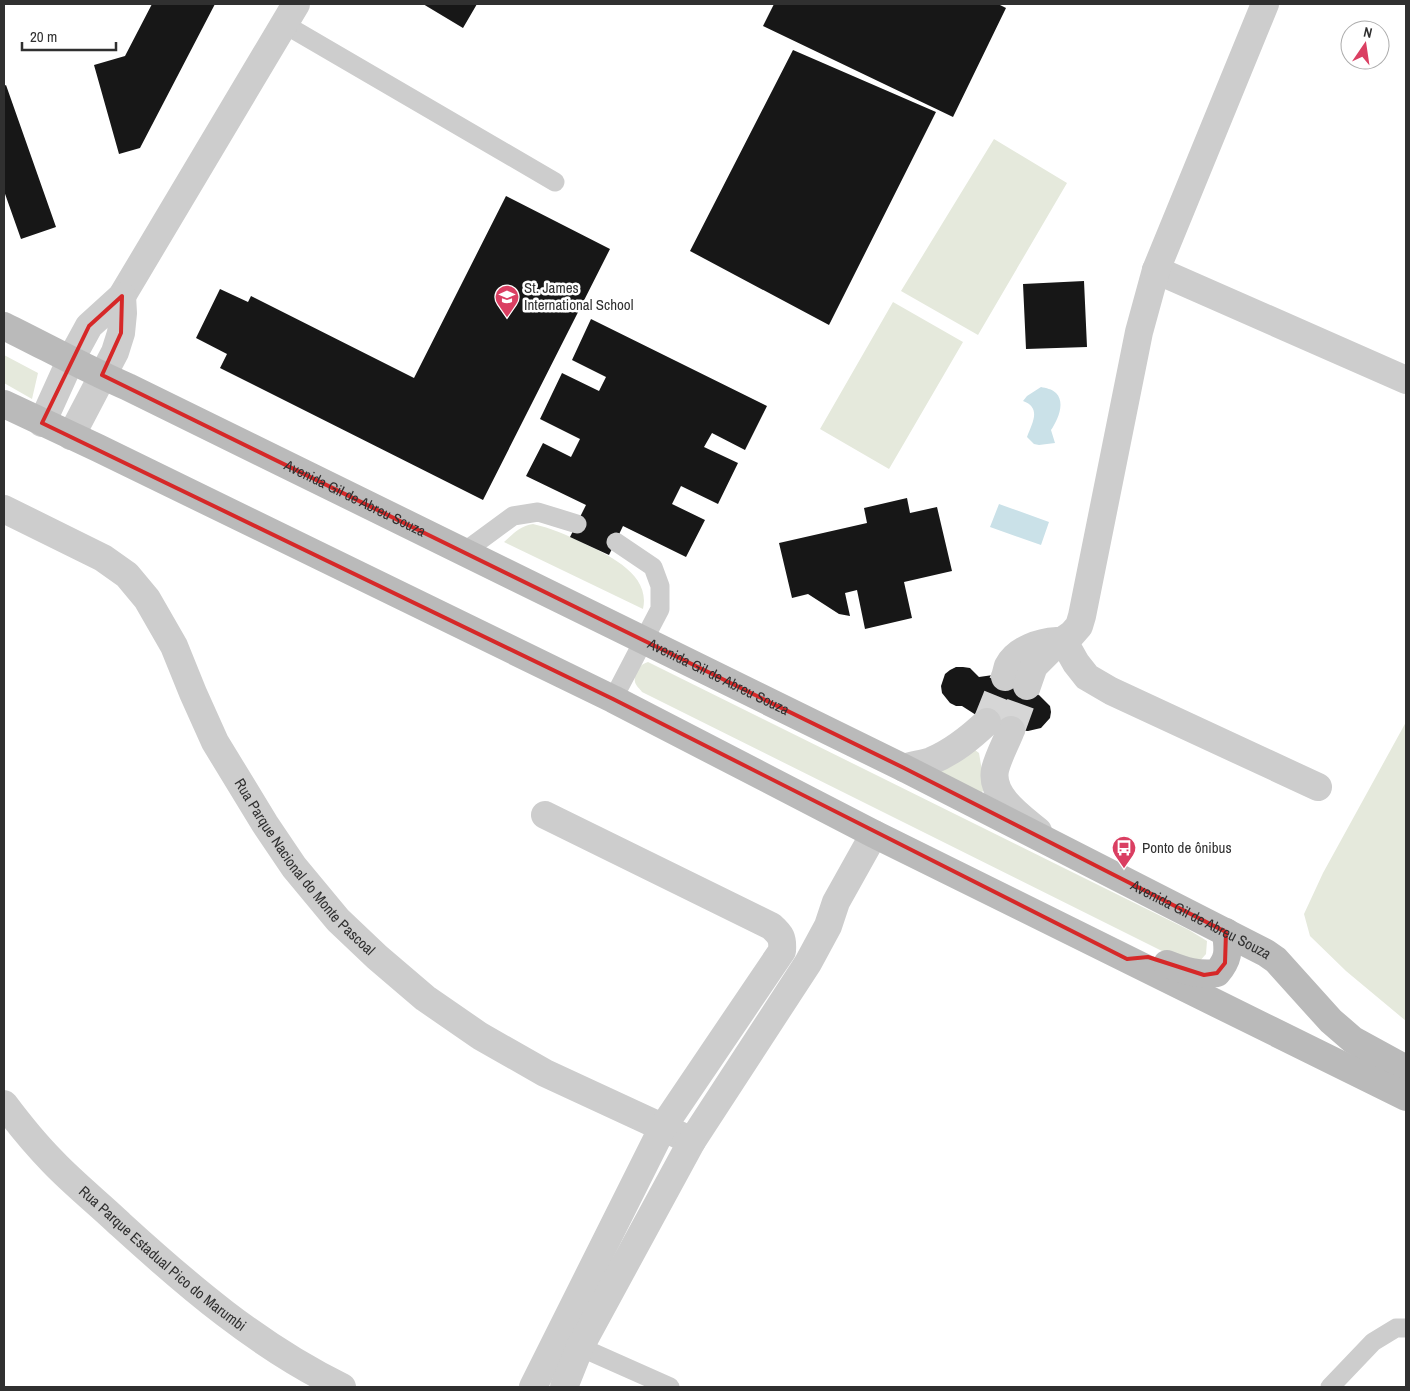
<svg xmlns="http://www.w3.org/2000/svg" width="1410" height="1391" viewBox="0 0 1410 1391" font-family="'Archivo Narrow',sans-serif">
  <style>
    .green { fill: #e5e9dc }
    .water { fill: #cae1e8 }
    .building { fill: #171717 }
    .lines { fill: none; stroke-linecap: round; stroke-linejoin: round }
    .street-tunnel { stroke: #d6d6d6; stroke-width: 28; stroke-dasharray: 28 14; stroke-linecap: butt }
    .lane { stroke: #cdcdcd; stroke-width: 19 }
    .street { stroke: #cdcdcd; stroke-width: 28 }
    .secondary { stroke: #bababa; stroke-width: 28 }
    .marked { fill: none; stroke: #d62828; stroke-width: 4; stroke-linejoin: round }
    .labels { text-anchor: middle; stroke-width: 5; stroke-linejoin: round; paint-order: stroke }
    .poi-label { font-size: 15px; fill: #303030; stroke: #fff; text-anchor: start }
    .street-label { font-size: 15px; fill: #303030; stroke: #fff }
  </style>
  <rect width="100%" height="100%" fill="#fff"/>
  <!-- green -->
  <path class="green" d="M994,139l73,44 -89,152 -77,-44z
    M893,302l70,40 -74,127 -69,-40z
    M4,355l34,18 -6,26 -28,-16z
    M533,524c18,4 34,11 50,19 25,12 68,31 60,66l-139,-67c9,-8 16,-16 29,-18z
    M648,662l541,268 18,11 -1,13 -7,8 -35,-10 -522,-260c-2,-3 -6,-6 -7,-10 -2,-9 5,-18 13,-20z
    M1406,722v299l-60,-50 -36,-35 -6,-22 19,-41z
    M975,750l4,3 6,36 -4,4 -41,-17 1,-9z"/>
  <!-- water -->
  <path class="water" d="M1041,387c5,1 11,2 15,6 10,10 1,28 -5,37l4,13 -16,2 -5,-1 -7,-7c5,-14 15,-29 -4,-36l4,-5z
    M999,504l50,18 -8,23 -51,-18z"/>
  <!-- building -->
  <path class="building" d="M152,4h63l-75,144 -21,6 -25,-89 31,-9z
    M423,4h54l-14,24z
    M774,4h224l8,4 -53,109 -190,-91z
    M793,50l143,62 -107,213 -139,-74z
    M6,85l50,142 -35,12 -17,-48v-105z
    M506,196l104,53 -127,251 -263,-132 7,-14 -31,-16 24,-49 28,13 3,-6 163,82z
    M1084,281l3,66 -61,2 -3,-65z
    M591,319l176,87 -22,44 -33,-17 -8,14 34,16 -20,41 -37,-18 -9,18 33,16 -19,37 -63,-31 -14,29 -39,-18 16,-32 -60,-29 17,-33 28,14 9,-18 -40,-20 22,-46 37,18 7,-14 -34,-17z
    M907,498l3,15 27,-6 15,64 -48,11 8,36 -47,11 -8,-39 -12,3 5,23 -11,-2 -31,-20 -16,4 -13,-55 88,-20 -3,-15z
    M956,667h7l7,1 9,9 14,-2 42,16 15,15 1,6 -1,6 -9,10 -13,3 -17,-1 -24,-8 -25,-16h-6l-6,-3 -8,-10 -1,-7 4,-12 5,-4z"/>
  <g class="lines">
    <!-- street-tunnel -->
    <path class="street-tunnel" d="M987,722l18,-45
      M1011,730l16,-44"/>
    <!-- lane -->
    <path class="lane" d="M284,24l271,158
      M464,552l49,-36 25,-4 39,12
      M613,699l47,-90v-23l-7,-19 -37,-25
      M580,1347l90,40
      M1330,1387l43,-45 23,-14h10"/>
    <!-- street -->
    <g class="street">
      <path d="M1156,270l250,110"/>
      <path d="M42,423l29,-64 18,-33 33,-30 174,-292"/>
      <path d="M71,436l44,-84 6,-19 2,-20 -1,-17"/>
      <path id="s1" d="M4,509l99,49 24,17 20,24 27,47 19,47 22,49 50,82 29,43 44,53 39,37 48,41 55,38 65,37 147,68"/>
      <path d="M1063,640l13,23 11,14 24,14 207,96"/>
      <path d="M1005,677c1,-3 2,-8 3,-11 9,-17 32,-24 49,-25"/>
      <path d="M1027,686l7,-20 17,-17 21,-15 7,-8 3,-10 57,-284 17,-62 109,-266"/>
      <path d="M1011,730c-5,13 -13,27 -16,40 -5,26 26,47 43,61"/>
      <path d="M904,768c9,-3 18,-4 27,-7 22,-9 39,-23 56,-39"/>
      <path id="s2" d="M4,1104c15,20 31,40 49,58 21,22 45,41 67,62 68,62 139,123 222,163"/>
      <path d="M533,1387l130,-260 119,-176c1,-13 -1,-16 -11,-25l-226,-111"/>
      <path d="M564,1387l16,-40 112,-206 116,-178 20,-37 8,-24 38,-68"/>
    </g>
    <!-- secondary -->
    <g class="secondary">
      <path id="s3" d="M4,326c41,20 82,43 124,61l776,381 362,185 10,7 55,61 22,19 53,29"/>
      <path d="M4,404l94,44 515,251 261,135 532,263"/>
      <path d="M1167,964c18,7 30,11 50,9 13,-16 11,-22 9,-41"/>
    </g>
  </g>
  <!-- marked area -->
  <path class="marked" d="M122,296l-1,37 -19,42 802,393 322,164 -1,31 -8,10 -13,2 -56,-18 -21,2 -514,-260 -571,-276 47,-97z"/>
  <!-- icons -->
  <defs>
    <symbol id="school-pin" viewBox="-11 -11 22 30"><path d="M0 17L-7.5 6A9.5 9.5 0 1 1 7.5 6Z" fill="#da3f62" stroke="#fff"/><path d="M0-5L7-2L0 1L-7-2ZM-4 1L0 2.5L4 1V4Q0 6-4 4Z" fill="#fff"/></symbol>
    <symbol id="bus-pin" viewBox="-11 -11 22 30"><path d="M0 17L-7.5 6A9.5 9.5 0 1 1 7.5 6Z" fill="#da3f62" stroke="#fff"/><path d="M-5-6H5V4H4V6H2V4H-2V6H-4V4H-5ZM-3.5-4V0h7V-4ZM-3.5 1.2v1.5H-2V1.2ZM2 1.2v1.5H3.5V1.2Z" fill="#fff"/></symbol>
  </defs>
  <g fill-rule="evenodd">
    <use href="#school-pin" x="493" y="283" width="28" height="38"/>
    <use href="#bus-pin" x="1110" y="834" width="28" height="38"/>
  </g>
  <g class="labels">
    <!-- poi labels -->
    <g class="poi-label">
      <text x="524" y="293">St. James<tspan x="524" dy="17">International School</tspan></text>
      <text x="1142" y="853">Ponto de ônibus</text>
    </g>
    <!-- street labels -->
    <g class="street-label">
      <text dy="5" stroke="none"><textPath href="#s3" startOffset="391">Avenida Gil de Abreu Souza</textPath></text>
      <text dy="5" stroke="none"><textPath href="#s3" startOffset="796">Avenida Gil de Abreu Souza</textPath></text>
      <text dy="5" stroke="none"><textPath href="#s1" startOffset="484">Rua Parque Nacional do Monte Pascoal</textPath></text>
      <text dy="5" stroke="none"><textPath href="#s3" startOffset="1336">Avenida Gil de Abreu Souza</textPath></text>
      <text dy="5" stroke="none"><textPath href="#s2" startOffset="222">Rua Parque Estadual Pico do Marumbi</textPath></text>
    </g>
  </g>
  <!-- border -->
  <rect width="1410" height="1391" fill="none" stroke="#303030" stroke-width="10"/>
  <!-- north arrow -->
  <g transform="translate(1365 45) rotate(13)"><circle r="24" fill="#ffffff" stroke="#acacac"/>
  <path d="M0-4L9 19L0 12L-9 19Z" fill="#da3f62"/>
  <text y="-8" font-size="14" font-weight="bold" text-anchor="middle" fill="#303030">N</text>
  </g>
  <!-- scale -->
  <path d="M22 42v8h94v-8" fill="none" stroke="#303030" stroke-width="2.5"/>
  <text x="30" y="42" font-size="15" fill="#303030" stroke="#ffffff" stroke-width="4" paint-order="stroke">20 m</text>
</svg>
